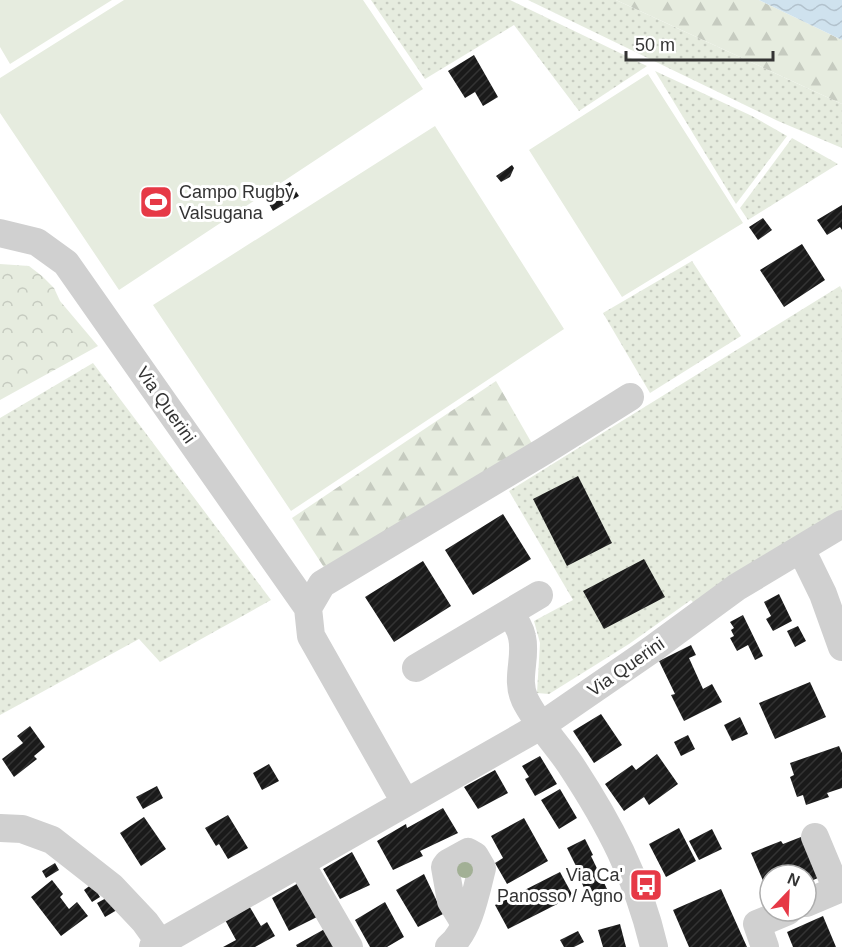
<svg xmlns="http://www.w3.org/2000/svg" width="842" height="947" viewBox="0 0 842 947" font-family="Arial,sans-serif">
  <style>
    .grass { fill: url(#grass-dots) }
    .forest { fill: url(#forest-firs) }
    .park { fill: url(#park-crowns) }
    .pitch { fill: #e6ecdf }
    .water { fill: url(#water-waves) }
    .building { fill: url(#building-hatch) }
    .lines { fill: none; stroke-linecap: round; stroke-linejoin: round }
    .minor { stroke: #d0d0d0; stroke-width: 28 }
    .tree { fill: #a2b095 }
    .labels { text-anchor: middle; stroke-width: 6; stroke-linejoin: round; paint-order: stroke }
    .poi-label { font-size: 18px; fill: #333; stroke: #fff; text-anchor: start }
    .street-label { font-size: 18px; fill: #333; stroke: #fff }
  </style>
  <defs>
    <pattern id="grass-dots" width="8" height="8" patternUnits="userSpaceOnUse" patternTransform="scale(1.5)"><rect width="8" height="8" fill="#e6ecdf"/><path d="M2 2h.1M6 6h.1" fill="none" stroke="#c6cbc0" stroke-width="1.8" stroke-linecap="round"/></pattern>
    <pattern id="forest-firs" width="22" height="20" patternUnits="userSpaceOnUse" patternTransform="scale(1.5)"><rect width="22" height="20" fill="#e6ecdf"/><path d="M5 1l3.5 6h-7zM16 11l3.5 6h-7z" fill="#c6cbc0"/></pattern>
    <pattern id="park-crowns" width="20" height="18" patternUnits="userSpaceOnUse" patternTransform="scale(1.5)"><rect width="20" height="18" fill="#e6ecdf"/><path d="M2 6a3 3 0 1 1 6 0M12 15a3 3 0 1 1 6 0" fill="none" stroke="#c6cbc0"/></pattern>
    <pattern id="water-waves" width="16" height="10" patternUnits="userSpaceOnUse" patternTransform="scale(1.5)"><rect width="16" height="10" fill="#cfe2ee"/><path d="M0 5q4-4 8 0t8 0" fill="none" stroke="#b2c2cd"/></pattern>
    <pattern id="building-hatch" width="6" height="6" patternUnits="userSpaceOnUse" patternTransform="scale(1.5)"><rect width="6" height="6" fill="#1a1a1a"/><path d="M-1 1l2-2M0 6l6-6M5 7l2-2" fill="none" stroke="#333"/></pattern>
  </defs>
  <rect width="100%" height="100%" fill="#fff"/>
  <!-- grass -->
  <path class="grass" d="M371,0h139l137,66 -68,45 -65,-86 -89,54z
    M528,0h88l226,104v44l-64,-27z
    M655,71l97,45 35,20 -51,68z
    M792,138l46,26 -90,56 -8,-12z
    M692,261l49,75 -91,57 -47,-80z
    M840,286l2,4v225l-144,93 -7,-8 -62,44 -80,50 -12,-1 3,-50 -6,-22 39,-21 -64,-109z
    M93,363l178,237 -111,62 -21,-23 -139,76v-297z"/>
  <!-- forest -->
  <path class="forest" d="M616,0h143l83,40v64z
    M496,381l38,66 -207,125 -35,-54z"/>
  <!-- park -->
  <path class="park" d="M0,264l29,2 13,10 12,12 6,13 38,45 -98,54z"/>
  <!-- pitch -->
  <path class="pitch" d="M0,0h112l-102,64 -10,-17z
    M124,0h239l60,89 -304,201 -119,-177v-35z
    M648,74l95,149 -121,74 -93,-147z
    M435,126l129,203 -273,182 -138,-206z"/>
  <!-- water -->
  <path class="water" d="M759,0h83v40z"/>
  <!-- building -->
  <path class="building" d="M474,55l24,42 -15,9 -8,-14 -10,6 -17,-27z
    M512,165l2,3 -4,9 -9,5 -5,-6z
    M290,182l9,14 -26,15 -8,-14z
    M842,205v25l-2,-3 -13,8 -10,-15z
    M763,218l9,12 -14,10 -9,-13z
    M802,244l23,36 -41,27 -24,-37z
    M578,476l34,67 -45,23 -34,-67z
    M503,514l28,45 -58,36 -28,-45z
    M644,559l21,38 -61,32 -21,-38z
    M423,561l28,45 -57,36 -29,-45z
    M779,594l13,27 -19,10 -7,-12 5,-3 -7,-14z
    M743,615l20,41 -8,4 -7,-15 -11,6 -7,-13 4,-2 -3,-6 3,-2 -4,-6z
    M798,626l8,15 -11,6 -8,-16z
    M691,645l5,10 -7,3 14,31 9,-5 10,18 -38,19 -13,-26 4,-1 -16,-33z
    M810,682l16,35 -51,22 -16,-36z
    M601,714l21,31 -28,18 -21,-32z
    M740,717l8,17 -16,7 -8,-16z
    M30,726l15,21 -11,9 3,3 -23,18 -12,-18 21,-16 -6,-7z
    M688,735l7,14 -14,7 -7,-14z
    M839,746l3,7v35l-15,5 2,4 -23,8 -3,-10 -6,2 -7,-20 4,-2 -4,-12z
    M657,754l21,30 -29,21 -5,-8 -20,14 -19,-27 27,-19 4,5z
    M540,756l17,28 -22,12 -10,-17 4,-2 -7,-11z
    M269,764l10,17 -17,9 -9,-17z
    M495,770l13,23 -30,16 -14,-22z
    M157,786l6,12 -20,11 -7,-12z
    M560,789l17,29 -18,11 -18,-29z
    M443,808l15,25 -38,18 3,5 -30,14 -16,-29 29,-17 1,4z
    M228,815l20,33 -20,11 -9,-15 -3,2 -11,-18z
    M144,817l22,32 -25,17 -21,-33z
    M524,818l24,43 -41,23 -12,-21 8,-5 -12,-22z
    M679,828l17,33 -30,16 -17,-33z
    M712,829l10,20 -23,11 -10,-19z
    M801,837l17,41 -12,5v-8h-36v22l-19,-44 30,-12 2,3z
    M585,839l8,16 -2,1 16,33 -18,9 -14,-29 2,-1 -10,-20z
    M352,852l18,33 -30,14 -17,-30z
    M55,863l4,7 -13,8 -4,-7z
    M560,872l13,24 -65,33 -13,-24z
    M424,874l19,40 -25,13 -22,-37z
    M52,880l11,14 -3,3 9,12 8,-7 11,14 -27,20 -30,-39z
    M302,881l17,35 -30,15 -17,-33z
    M92,884l8,13 -8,5 -8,-12z
    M721,889l26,58h-58l-16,-37z
    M110,896l7,14 -12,7 -8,-14z
    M385,902l19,35 -17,10h-17l-15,-27z
    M248,904l13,22 6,-4 8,14 -20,11h-32l13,-7 -12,-22z
    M823,916l13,31h-43l-6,-15z
    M620,924l6,23h-23l-5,-17z
    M330,926l9,21h-42l-1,-2z
    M578,931l6,11 -10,5h-10l-4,-7z"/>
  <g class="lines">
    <!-- minor -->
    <path class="minor" d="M0,233l37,9 29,21 242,345
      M801,549l22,45 19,53
      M509,613c6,7 11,14 13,24 5,21 -7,42 3,63 12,24 31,43 45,64 39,59 68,114 84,183
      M416,668l123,-73
      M405,802l-94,-166 -3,-28 14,-24 222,-133 86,-54
      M0,828l22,1 30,11 60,47 33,35 15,21
      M301,864l48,83
      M806,903l31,-13 -22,-53
      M153,947l389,-222 109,-75 86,-63 105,-63
      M449,947c20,-16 27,-55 33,-79l-7,-12 -7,-4 -20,11 -3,4 6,34 14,23
      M765,947l-8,-23 31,-13"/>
  </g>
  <!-- trees -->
  <circle class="tree" cx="465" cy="870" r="8"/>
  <!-- icons -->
  <defs>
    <symbol id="stadium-square" viewBox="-11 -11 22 22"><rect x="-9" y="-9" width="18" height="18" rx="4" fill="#e63946" stroke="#fff"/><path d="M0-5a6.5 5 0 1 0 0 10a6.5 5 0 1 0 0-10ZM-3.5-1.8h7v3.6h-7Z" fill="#fff"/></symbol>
    <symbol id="bus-square" viewBox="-11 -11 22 22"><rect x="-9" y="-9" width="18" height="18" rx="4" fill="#e63946" stroke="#fff"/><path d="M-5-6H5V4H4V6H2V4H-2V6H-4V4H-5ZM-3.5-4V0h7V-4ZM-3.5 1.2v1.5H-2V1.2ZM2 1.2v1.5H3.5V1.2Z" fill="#fff"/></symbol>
  </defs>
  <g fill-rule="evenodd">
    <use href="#stadium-square" x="137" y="183" width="38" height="38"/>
    <use href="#bus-square" x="627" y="866" width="38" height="38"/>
  </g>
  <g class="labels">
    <!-- poi labels -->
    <g class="poi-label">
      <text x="179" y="198">Campo Rugby<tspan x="179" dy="21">Valsugana</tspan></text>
      <text x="623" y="881" text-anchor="end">Via Ca'<tspan x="623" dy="21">Panosso / Agno</tspan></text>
    </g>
    <!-- street labels -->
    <g class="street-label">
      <text transform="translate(166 405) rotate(55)" y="6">Via Querini</text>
      <text transform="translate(626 667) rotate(-35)" y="6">Via Querini</text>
    </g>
  </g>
  <!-- north arrow -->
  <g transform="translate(788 893) rotate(23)"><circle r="28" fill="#ffffff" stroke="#adadad" stroke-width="1.5"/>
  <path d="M0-4.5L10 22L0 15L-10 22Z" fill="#e63946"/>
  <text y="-9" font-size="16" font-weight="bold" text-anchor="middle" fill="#333333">N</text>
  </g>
  <!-- scale -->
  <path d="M626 51v9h147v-9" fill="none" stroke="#333333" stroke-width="3"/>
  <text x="635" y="51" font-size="18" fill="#333333" stroke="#ffffff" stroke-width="4.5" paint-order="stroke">50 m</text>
</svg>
